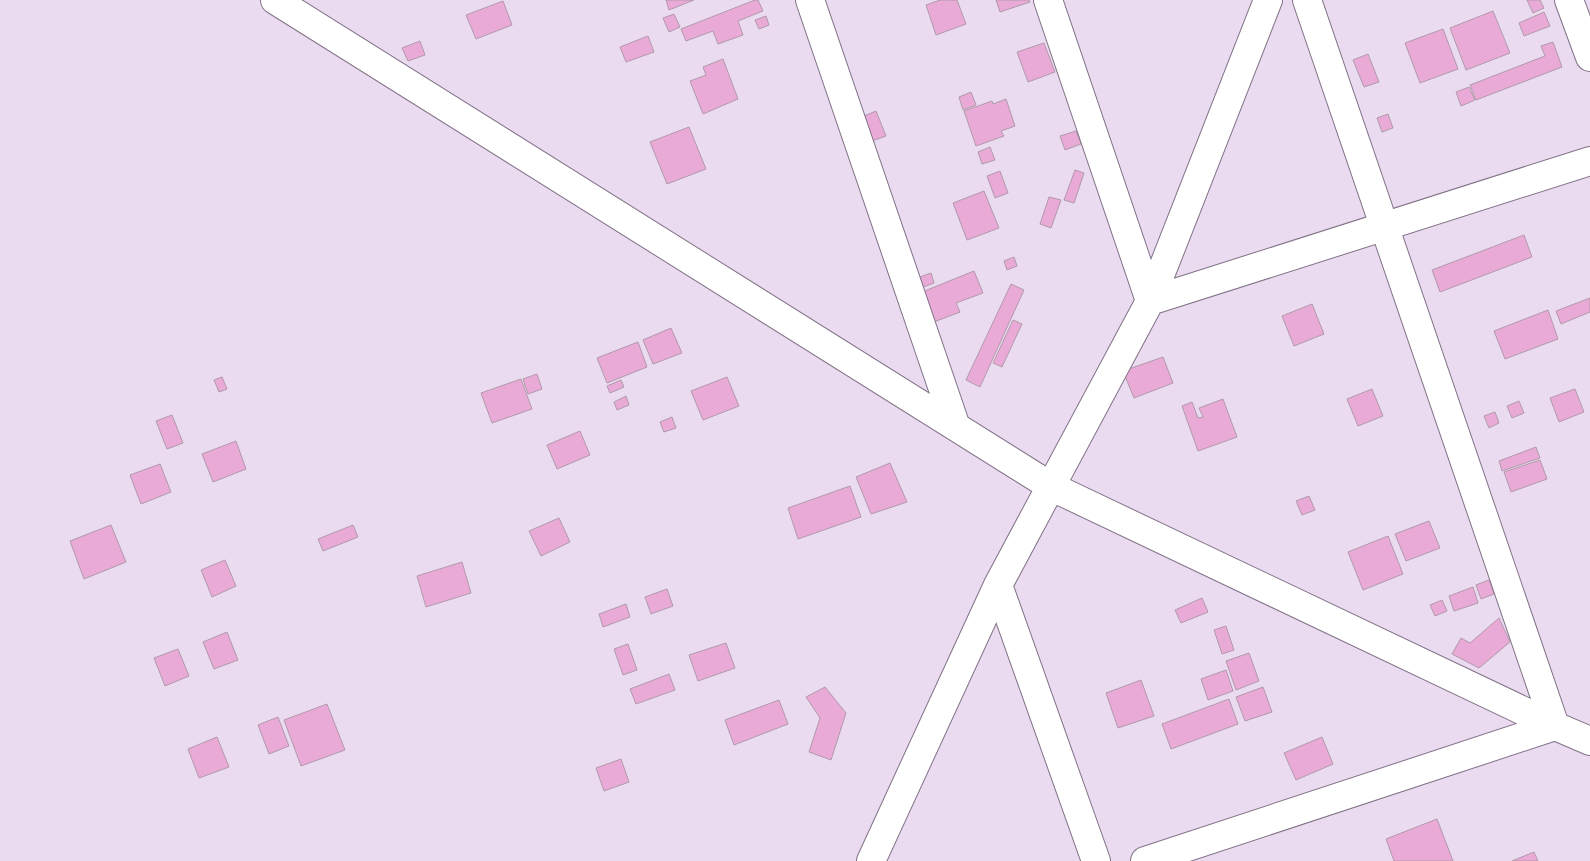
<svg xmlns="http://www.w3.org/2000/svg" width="1590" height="861" viewBox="0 0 1590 861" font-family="Overpass,sans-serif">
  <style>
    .building { fill: #e9aad8; stroke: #b09aa9 }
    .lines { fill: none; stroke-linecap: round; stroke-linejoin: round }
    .street-casing { stroke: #817286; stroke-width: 30 }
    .street { stroke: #fff; stroke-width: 28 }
  </style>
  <rect width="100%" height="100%" fill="#ebdbf1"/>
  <!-- building -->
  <path class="building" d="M666,0h28l-25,10z
    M755,0h3l5,11 -25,10 5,14 -25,9 -5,-13 -27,10 -5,-12z
    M940,0h17l9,24 -30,11 -10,-30z
    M996,0h33l1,2 -30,10z
    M1527,0h13l4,8 -11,5z
    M503,1l9,24 -36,14 -10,-24z
    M1493,11l17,42 -44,17 -16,-42z
    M1544,12l6,14 -26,10 -5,-13z
    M674,14l6,13 -11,5 -6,-14z
    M766,16l3,9 -10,4 -4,-9z
    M1443,29l15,40 -38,14 -15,-40z
    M648,36l6,16 -28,10 -6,-15z
    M420,41l5,14 -17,6 -6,-13z
    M1553,42l9,25 -86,33 -6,-15 75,-29 -4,-10z
    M1044,43l11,29 -27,10 -11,-30z
    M1368,54l11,28 -15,5 -11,-27z
    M723,59l15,40 -35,15 -13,-33 16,-6 -3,-8z
    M1469,87l6,13 -14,6 -5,-14z
    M971,92l5,13 -13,5 -4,-13z
    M1006,99l9,27 -14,5 3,5 -28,10 -12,-35 28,-10 1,3z
    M876,111l10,25 -14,5 -10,-24z
    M1388,114l5,14 -11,4 -5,-14z
    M689,127l17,42 -39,15 -17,-42z
    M1076,131l5,13 -16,6 -5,-14z
    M990,147l5,13 -13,4 -4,-12z
    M1075,170l9,3 -10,30 -10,-3z
    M1000,171l8,22 -13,5 -8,-22z
    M984,191l15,37 -32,12 -14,-37z
    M1049,197l12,3 -10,28 -11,-4z
    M1524,235l8,22 -92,35 -8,-22z
    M1014,257l3,9 -10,4 -3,-9z
    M974,271l9,22 -27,10 4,9 -26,10 -12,-30z
    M931,273l3,10 -13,5 -4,-10z
    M1011,284l13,6 -44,97 -14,-7z
    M1590,298v14l-29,12 -5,-13z
    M1312,304l12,30 -30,12 -12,-30z
    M1548,310l10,29 -53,20 -11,-28z
    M1013,320l9,4 -20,43 -9,-4z
    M671,328l11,25 -29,11 -10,-24z
    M638,342l9,25 -40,16 -10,-25z
    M1163,357l10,26 -39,15 -11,-27z
    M537,374l5,15 -14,5 -5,-15z
    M222,377l5,12 -8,3 -5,-12z
    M727,377l12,29 -36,14 -12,-29z
    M521,379l11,30 -40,14 -11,-30z
    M621,380l3,7 -14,6 -3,-7z
    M1372,389l11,27 -25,10 -11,-27z
    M1575,389l9,23 -25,10 -9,-24z
    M626,396l3,9 -12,5 -3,-8z
    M1223,399l14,38 -39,14 -16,-45 10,-4 6,16 5,-1 -4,-9z
    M1519,401l5,12 -12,5 -5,-12z
    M1495,412l4,11 -10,5 -5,-12z
    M172,415l11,28 -16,6 -11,-28z
    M672,417l4,11 -12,4 -4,-10z
    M580,431l10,24 -33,14 -10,-24z
    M236,441l10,28 -33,13 -11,-28z
    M1536,447l4,11 -38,13 -3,-10z
    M1540,460l7,19 -36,13 -7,-20z
    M890,463l17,39 -36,12 -15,-37z
    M160,464l11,28 -30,12 -11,-29z
    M850,486l11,31 -63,22 -10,-31z
    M1309,496l6,14 -13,5 -6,-14z
    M559,518l11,24 -29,14 -12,-25z
    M1429,521l11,27 -34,13 -11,-27z
    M111,525l15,37 -42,17 -14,-38z
    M353,525l5,12 -35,14 -5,-12z
    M1388,536l15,38 -40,16 -15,-38z
    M225,560l11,26 -24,11 -11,-27z
    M462,562l9,31 -45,14 -9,-31z
    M1489,580l5,14 -13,5 -5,-14z
    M1473,587l5,16 -24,8 -5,-15z
    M667,589l6,17 -22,8 -6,-17z
    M1202,598l6,14 -27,11 -6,-13z
    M1442,600l5,11 -12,5 -5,-11z
    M626,604l4,13 -27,10 -4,-13z
    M1499,618l11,24 -31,26 -27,-14 9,-16 9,5z
    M1226,626l8,24 -12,4 -8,-24z
    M227,632l11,28 -24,9 -11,-27z
    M726,643l9,25 -37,13 -9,-26z
    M628,644l9,26 -14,5 -9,-26z
    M178,649l11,27 -24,10 -11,-28z
    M1249,653l10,28 -23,9 -10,-29z
    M1226,670l7,21 -25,9 -7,-21z
    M669,674l6,16 -39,14 -6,-15z
    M1141,680l13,36 -36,12 -12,-35z
    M825,687l21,26 -15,47 -22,-8 11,-34 -14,-21z
    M1263,687l9,25 -27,9 -9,-24z
    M1229,699l9,25 -67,25 -9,-25z
    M779,700l9,24 -54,21 -9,-25z
    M327,704l18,46 -44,16 -17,-46z
    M278,717l11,29 -20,8 -11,-29z
    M217,737l12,30 -30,11 -11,-29z
    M1322,737l11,27 -37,16 -12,-27z
    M621,759l8,23 -25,9 -8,-23z
    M1437,819l16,42h-59l-8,-22z
    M1534,852l4,9h-26z"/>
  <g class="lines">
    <defs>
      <path id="street" d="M275,0l777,487 503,239 35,15
        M810,0l146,427
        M1048,0l102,301 440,-140
        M1569,0l21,57
        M998,585l98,276
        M871,861l127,-276 152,-284 118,-301
        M1145,861l410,-135 -248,-726"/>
    </defs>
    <!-- street casing -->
    <use href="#street" class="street-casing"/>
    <!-- street -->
    <use href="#street" class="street"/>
  </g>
</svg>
